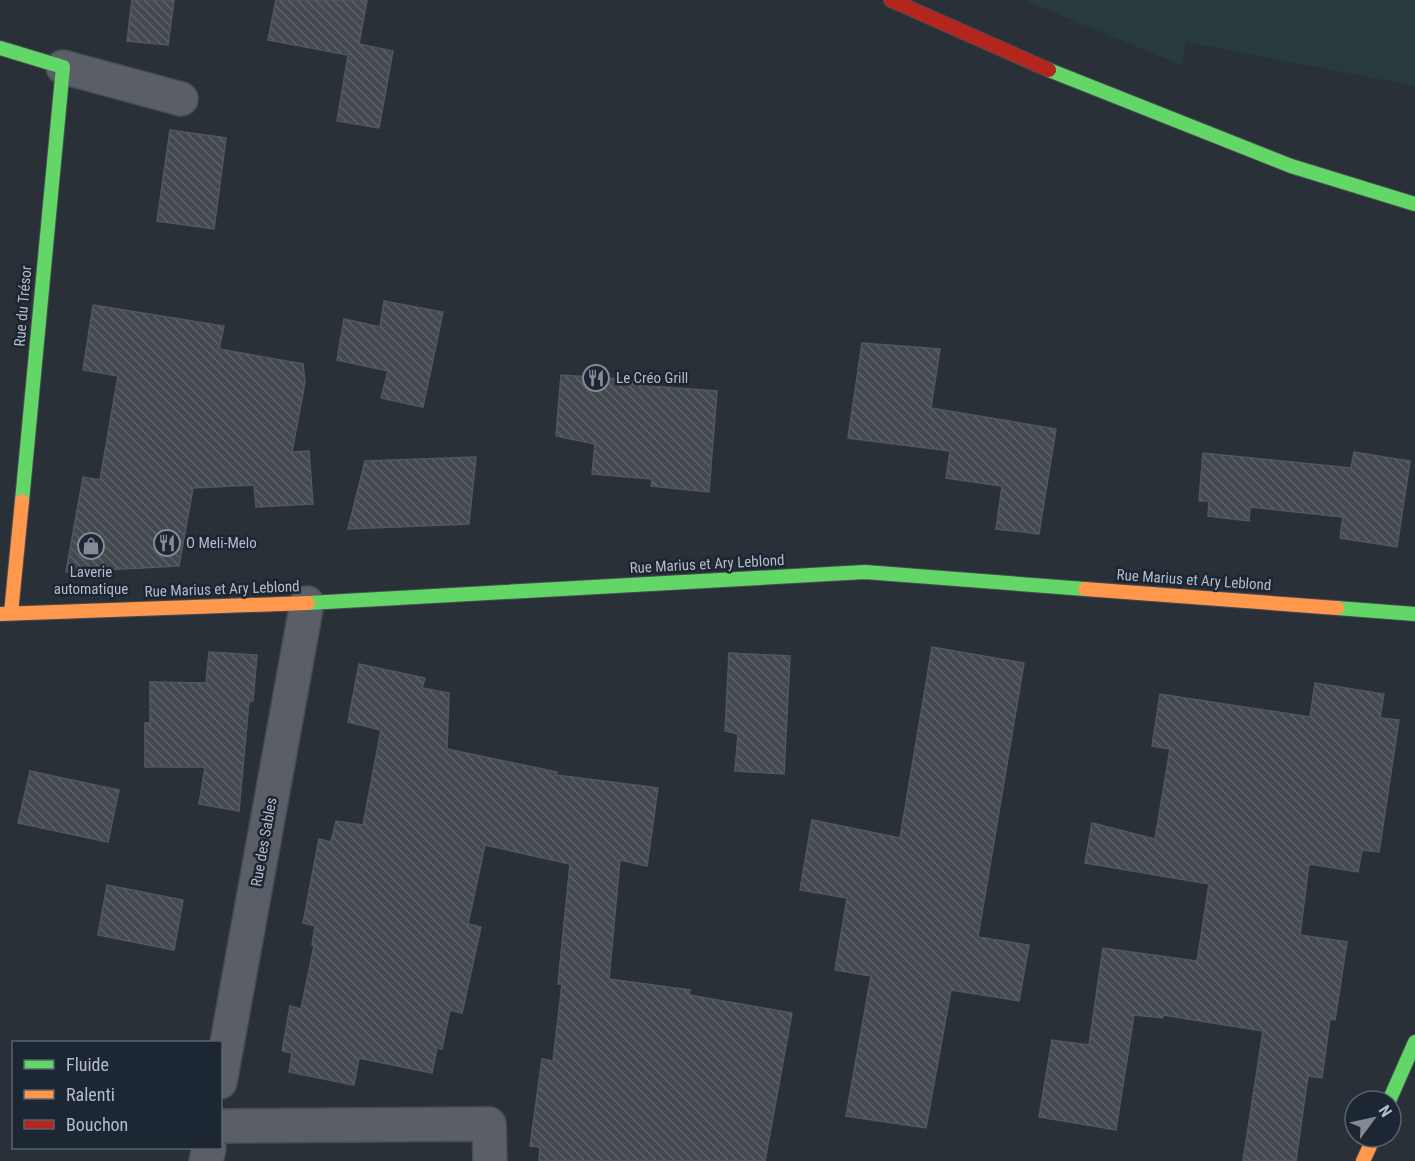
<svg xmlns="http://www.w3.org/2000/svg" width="1415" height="1161" viewBox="0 0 1415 1161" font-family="'Roboto Condensed',sans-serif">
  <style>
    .park { fill: #273a3e }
    .building { fill: url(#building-back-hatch); stroke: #52575f; stroke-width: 1.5 }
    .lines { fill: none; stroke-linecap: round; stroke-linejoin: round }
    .street-casing { stroke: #484c53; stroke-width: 36 }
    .fast-casing { stroke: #484c53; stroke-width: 16 }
    .slow-casing { stroke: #484c53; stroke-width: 16 }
    .jam-casing { stroke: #484c53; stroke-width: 16 }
    .street { stroke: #5a5e66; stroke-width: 33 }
    .fast { stroke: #63d668; stroke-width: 14 }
    .slow { stroke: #ff974d; stroke-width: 14 }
    .jam { stroke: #b3261e; stroke-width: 14 }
    .labels { text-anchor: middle; stroke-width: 5; stroke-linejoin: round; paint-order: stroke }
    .street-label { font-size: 15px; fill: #b4bcc9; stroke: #1d2633 }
    .poi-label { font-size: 15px; fill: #b4bcc9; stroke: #1d2633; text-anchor: start }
  </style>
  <defs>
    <pattern id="building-back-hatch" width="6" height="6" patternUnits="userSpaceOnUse" patternTransform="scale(1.5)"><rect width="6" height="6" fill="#444950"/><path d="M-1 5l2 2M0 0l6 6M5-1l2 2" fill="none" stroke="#5d6168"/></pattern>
  </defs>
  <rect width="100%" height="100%" fill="#2a3038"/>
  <!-- park -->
  <path class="park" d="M1024,0h391v86l-229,-44 -5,23z"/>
  <!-- building -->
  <path class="building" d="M132,0h42l-6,45 -41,-4z
    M276,0h91l-8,44 34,7 -14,77 -42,-7 11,-66 -80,-15z
    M170,130l56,8 -12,91 -57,-8z
    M384,301l59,11 -20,95 -42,-9 7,-27 -51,-11 7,-41 36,8z
    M93,305l131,21 -5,23 84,15 2,18 -13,70 17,-1 4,53 -57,3 -2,-22 -61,3 -14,78 -113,6 17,-95 17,3 18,-104 -35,-6z
    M862,343l78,6 -9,59 125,21 -17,105 -43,-5 6,-43 -56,-8 4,-27 -102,-13z
    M561,375l72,5v5l84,6 -8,101 -58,-6 1,-7 -60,-5 3,-30 -39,-8z
    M1354,452l56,9 -13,86 -57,-9 3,-21 -93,-10 -1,14 -41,-5 1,-15h-10l4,-48 148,15z
    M476,457l-7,67 -121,5 17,-68z
    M932,647l92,16 -46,274 51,8 -10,56 -68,-11 -25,138 -80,-12 25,-140 -36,-6 12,-72 -47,-8 12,-70 88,18z
    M209,652l48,3 -4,46h-4l-10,110 -40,-7 6,-37h-60v-44h5v-41l56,1z
    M729,653l61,3 -6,118 -49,-3 3,-37 -13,-3z
    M359,664l66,14 -3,10 27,5 -2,56 110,23 -1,3 102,13 -11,78 -27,-6 -11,119 81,11 -1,5 103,18 -27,148h-226l1,-14 -10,-1 12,-87 11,2 9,-77h-4l12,-120 -85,-19 -17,79 13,3 -19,86 -12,-3 -8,39 -5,-1 -5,25 -73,-15 -5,27 -65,-13 3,-19 -10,-2 8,-45 11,3 13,-63 -2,-1 3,-19 -12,-3 16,-84 12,3 5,-21 27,4 18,-95 -33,-8z
    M1315,683l69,11 -4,24 19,2 -20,132 -17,-2 -4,22 -49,-8 -9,71 47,7 -12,78 -5,-1 -8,59 -14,-2 -12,85h-53l20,-130 -100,-16v3l-29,-3 -18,115 -77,-13 13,-77 37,5 14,-97 94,13 12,-77 -124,-21 7,-40 63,16 15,-90 -18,-3 8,-52 150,23z
    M30,771l89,19 -11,52 -90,-19z
    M107,885l76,15 -9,50 -76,-15z"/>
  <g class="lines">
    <defs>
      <path id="street" d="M63,67l118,32
        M220,1082l87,-479
        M220,1126l269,-2 1,37
        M206,1161l3,-13"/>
      <path id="fast" d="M0,48l63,19 -41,434
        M1049,70l242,96 124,38
        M308,603l557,-31 220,17
        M1337,608l78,6
        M1389,1101l26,-59"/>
      <path id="slow" d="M1085,589l252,19
        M11,613l11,-112
        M0,614l308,-11
        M1363,1161l11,-24"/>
      <path id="jam" d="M891,0l158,70"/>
    </defs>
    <!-- street casing -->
    <use href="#street" class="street-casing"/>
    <!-- fast casing -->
    <use href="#fast" class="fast-casing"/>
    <!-- slow casing -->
    <use href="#slow" class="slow-casing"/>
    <!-- jam casing -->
    <use href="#jam" class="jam-casing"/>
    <!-- street -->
    <use href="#street" class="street"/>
    <!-- fast -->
    <use href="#fast" class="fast"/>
    <!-- slow -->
    <use href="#slow" class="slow"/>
    <!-- jam -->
    <use href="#jam" class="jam"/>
  </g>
  <!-- icons -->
  <defs>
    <symbol id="restaurant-ring" viewBox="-11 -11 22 22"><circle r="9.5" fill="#1d2633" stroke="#848b96" stroke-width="1.5"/><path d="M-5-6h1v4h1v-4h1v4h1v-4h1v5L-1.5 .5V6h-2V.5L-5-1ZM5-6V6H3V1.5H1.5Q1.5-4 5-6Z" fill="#848b96"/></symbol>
    <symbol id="shop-ring" viewBox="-11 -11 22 22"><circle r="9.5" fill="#1d2633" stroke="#848b96" stroke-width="1.5"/><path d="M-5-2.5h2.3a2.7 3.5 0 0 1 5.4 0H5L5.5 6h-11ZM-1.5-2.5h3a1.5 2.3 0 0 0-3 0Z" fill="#848b96"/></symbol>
  </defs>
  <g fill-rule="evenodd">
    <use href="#restaurant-ring" x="581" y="363" width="30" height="30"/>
    <use href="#restaurant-ring" x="152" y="528" width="30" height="30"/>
    <use href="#shop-ring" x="76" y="531" width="30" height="30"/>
  </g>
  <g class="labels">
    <!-- street labels -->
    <g class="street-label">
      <text transform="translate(23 306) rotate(-85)" y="5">Rue du Trésor</text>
      <text transform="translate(707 564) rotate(-3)" y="5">Rue Marius et Ary Leblond</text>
      <text transform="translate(1194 580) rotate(4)" y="5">Rue Marius et Ary Leblond</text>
      <text transform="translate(222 589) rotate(-2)" y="5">Rue Marius et Ary Leblond</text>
      <text transform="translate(264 842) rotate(-80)" y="5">Rue des Sables</text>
    </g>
    <!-- poi labels -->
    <g class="poi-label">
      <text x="616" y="383">Le Créo Grill</text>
      <text x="186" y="548">O Meli-Melo</text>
      <text x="91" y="577" text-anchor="middle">Laverie<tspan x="91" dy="17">automatique</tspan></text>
    </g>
  </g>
  <!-- legend -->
  <rect x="12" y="1041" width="210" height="108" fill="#1d2633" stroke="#59626f" stroke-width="1.5"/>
  <rect x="24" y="1060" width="30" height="9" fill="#63d668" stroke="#59626f" stroke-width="1.5"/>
  <text x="66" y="1071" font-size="18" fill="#b4bcc9">Fluide</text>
  <rect x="24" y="1090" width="30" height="9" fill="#ff974d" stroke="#59626f" stroke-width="1.5"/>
  <text x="66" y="1101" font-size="18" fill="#b4bcc9">Ralenti</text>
  <rect x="24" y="1120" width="30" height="9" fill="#b3261e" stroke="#59626f" stroke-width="1.5"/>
  <text x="66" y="1131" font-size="18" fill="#b4bcc9">Bouchon</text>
  <!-- north arrow -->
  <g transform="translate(1373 1119) rotate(57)"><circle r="28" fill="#1d2633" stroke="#59626f" stroke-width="1.5"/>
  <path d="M0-4.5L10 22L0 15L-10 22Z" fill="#848b96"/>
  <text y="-9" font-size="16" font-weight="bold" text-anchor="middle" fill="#b4bcc9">N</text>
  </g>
</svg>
